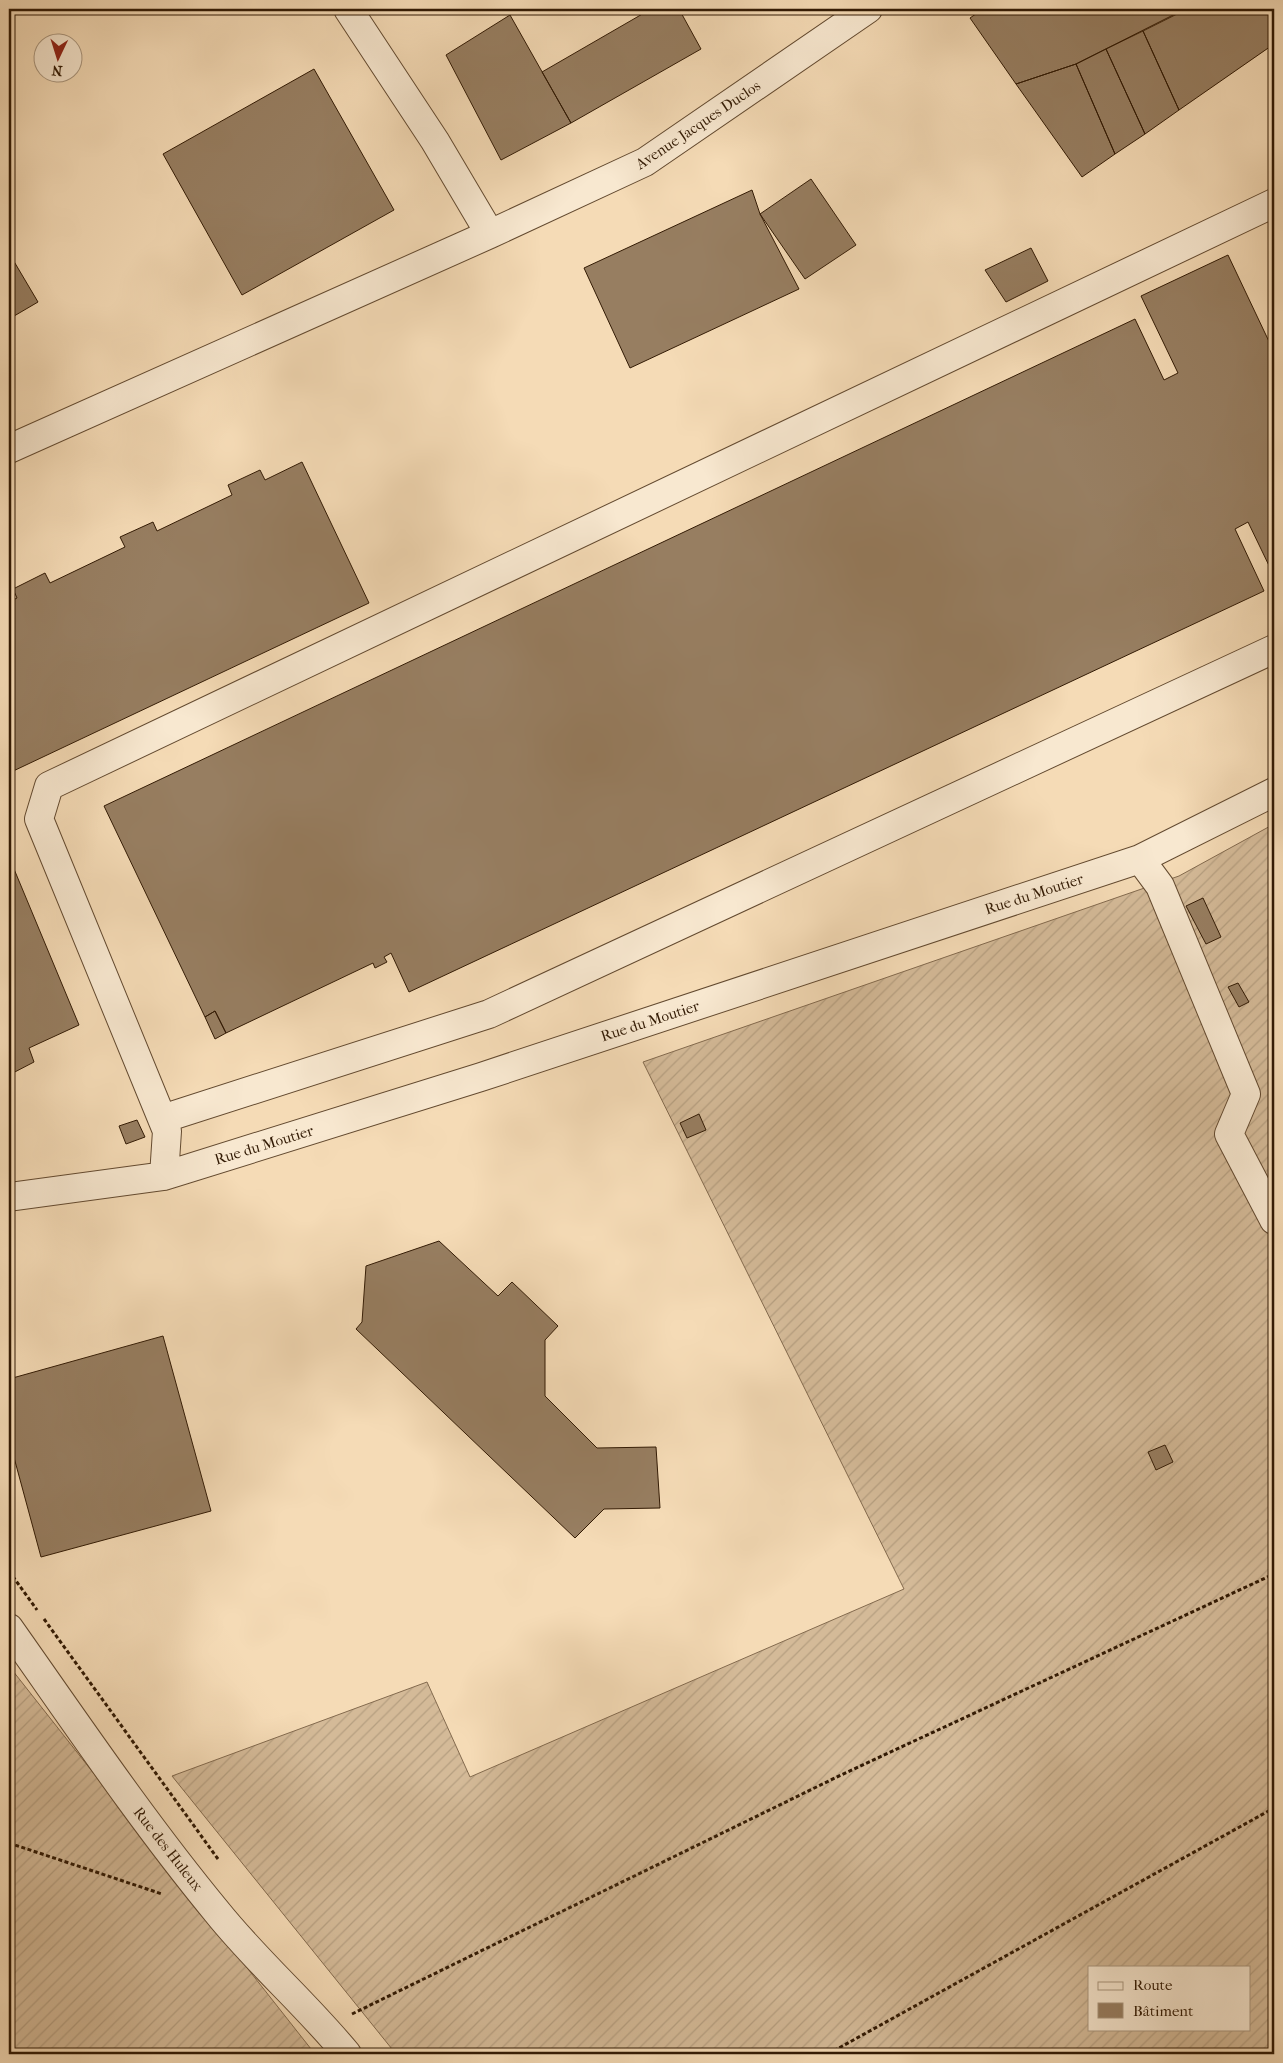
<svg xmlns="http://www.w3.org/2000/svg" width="1283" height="2063" viewBox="0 0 1283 2063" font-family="'IM FELL French Canon',serif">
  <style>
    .garden { fill: url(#garden-furrows); stroke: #836a4e; fill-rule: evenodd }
    .building { fill: #977e61; stroke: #321a04 }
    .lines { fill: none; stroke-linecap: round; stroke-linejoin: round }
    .minor-casing { stroke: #634a30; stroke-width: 30 }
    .path { stroke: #321a04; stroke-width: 3; stroke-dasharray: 4 2.5; stroke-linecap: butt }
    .minor { stroke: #f8e8d0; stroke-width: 28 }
    .labels { text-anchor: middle; stroke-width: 4; stroke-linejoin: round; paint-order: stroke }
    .street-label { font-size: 15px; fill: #321a04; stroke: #f8e8d0 }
  </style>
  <defs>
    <pattern id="garden-furrows" width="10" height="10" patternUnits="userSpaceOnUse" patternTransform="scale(1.25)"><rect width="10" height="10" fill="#d4ba98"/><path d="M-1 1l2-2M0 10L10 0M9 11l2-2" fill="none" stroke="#b69f81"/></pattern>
  </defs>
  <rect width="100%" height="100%" fill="#f5dbb6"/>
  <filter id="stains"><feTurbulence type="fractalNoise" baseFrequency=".004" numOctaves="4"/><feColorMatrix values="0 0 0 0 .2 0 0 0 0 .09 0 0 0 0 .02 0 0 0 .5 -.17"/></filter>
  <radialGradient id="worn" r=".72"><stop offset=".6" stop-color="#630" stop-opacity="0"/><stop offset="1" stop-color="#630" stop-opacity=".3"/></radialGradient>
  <!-- garden -->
  <path class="garden" d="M1274,824v1230h-878l-224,-278 255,-94 43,95 434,-188 -261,-527 536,-186zM1089,1967h160v62h-160z
    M9,1666l306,388h-306z"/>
  <!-- building -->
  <path class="building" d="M651,9h28l22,40 -130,74 -29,-51z
    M983,9h197l1,2 -105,53 -60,20 -46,-66z
    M1187,9h87v35l-95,66 -36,-79z
    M510,15l61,108 -70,37 -55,-105z
    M1143,31l36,79 -34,24 -39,-85z
    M1106,49l39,85 -30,20 -39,-90z
    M1076,64l39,90 -33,23 -66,-93z
    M314,69l80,141 -152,85 -79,-141z
    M811,179l45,66 -51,34 -45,-65z
    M752,190l8,24 39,75 -169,79 -46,-100z
    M1031,248l17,33 -42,21 -21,-32z
    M9,253l29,49 -29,17z
    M1228,255l46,97v224l-26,-54 -13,7 29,62 -855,401 -18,-39 -7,4 3,5 -12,6 -2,-5 -147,70 -11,-22 -10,6 -101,-211 1031,-487 29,61 14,-7 -37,-77z
    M302,462l67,141 -360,170v-171l8,-4 -4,-9 32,-16 5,10 75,-36 -5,-10 33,-15 4,9 75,-36 -4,-10 32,-15 5,10z
    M9,857l70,168 -50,23 5,14 -25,13z
    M1203,898l18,39 -15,7 -20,-38z
    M1238,983l11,19 -10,5 -11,-20z
    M215,1011l11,22 -11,6 -10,-22z
    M699,1114l7,16 -19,8 -7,-15z
    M137,1120l8,17 -19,7 -7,-18z
    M439,1241l59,55 14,-14 46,44 -13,14v56l52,52 59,-1 4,61 -56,1 -29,29 -219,-209 6,-7 4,-56z
    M163,1336l48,175 -170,46 -32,-118v-4l5,-2 -3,-10h-2v-44z
    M1165,1445l8,17 -17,8 -8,-18z"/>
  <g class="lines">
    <defs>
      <path id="minor" d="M348,9l87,132 55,93
        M9,449l481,-215 155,-72 223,-153
        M1140,859l20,27 86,208 -17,40 45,86
        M162,1119l327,-105 785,-365
        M164,1176l3,-45 -128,-312 10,-33 1225,-583
        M9,1197l155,-21 317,-99 659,-218 134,-67
        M9,1628c67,95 133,193 208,284 40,50 89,92 130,142"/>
    </defs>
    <!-- minor casing -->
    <use href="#minor" class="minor-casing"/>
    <!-- path -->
    <path class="path" d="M9,1571l28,39
      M44,1619l174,240
      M9,1843l153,51
      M352,2014l489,-239 433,-201
      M828,2054l446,-246"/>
    <!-- minor -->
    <use href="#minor" class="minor"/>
  </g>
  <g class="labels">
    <!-- street labels -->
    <g class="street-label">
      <text transform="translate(698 125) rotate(-34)" y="5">Avenue Jacques Duclos</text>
      <text transform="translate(1034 894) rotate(-18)" y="5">Rue du Moutier</text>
      <text transform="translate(650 1021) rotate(-18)" y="5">Rue du Moutier</text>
      <text transform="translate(264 1145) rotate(-17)" y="5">Rue du Moutier</text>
      <text transform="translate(168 1849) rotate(52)" y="5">Rue des Huleux</text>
    </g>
  </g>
  <!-- margin -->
  <rect width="1283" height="2063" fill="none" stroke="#f5dbb6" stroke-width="30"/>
  <rect x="10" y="10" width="1263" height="2043" fill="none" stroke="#321a04" stroke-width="2.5"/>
  <rect x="15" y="15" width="1253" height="2033" fill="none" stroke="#321a04"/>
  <!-- legend -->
  <rect x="1088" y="1966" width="162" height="65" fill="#f8e8d0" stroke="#a9967e"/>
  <rect x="1098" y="1982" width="25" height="8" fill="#f8e8d0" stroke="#a9967e"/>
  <text x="1133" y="1990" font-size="15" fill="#321a04">Route</text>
  <rect x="1098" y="2003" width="25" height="15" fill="#977e61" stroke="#a9967e"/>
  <text x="1133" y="2016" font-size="15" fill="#321a04">Bâtiment</text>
  <!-- north arrow -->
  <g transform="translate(58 58) rotate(184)"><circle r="24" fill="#f8e8d0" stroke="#a9967e"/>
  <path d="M0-4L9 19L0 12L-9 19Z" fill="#8f2418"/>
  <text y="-8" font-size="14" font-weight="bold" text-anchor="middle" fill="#321a04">N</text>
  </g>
  <rect width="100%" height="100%" filter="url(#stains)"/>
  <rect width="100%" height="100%" fill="url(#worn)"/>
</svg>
